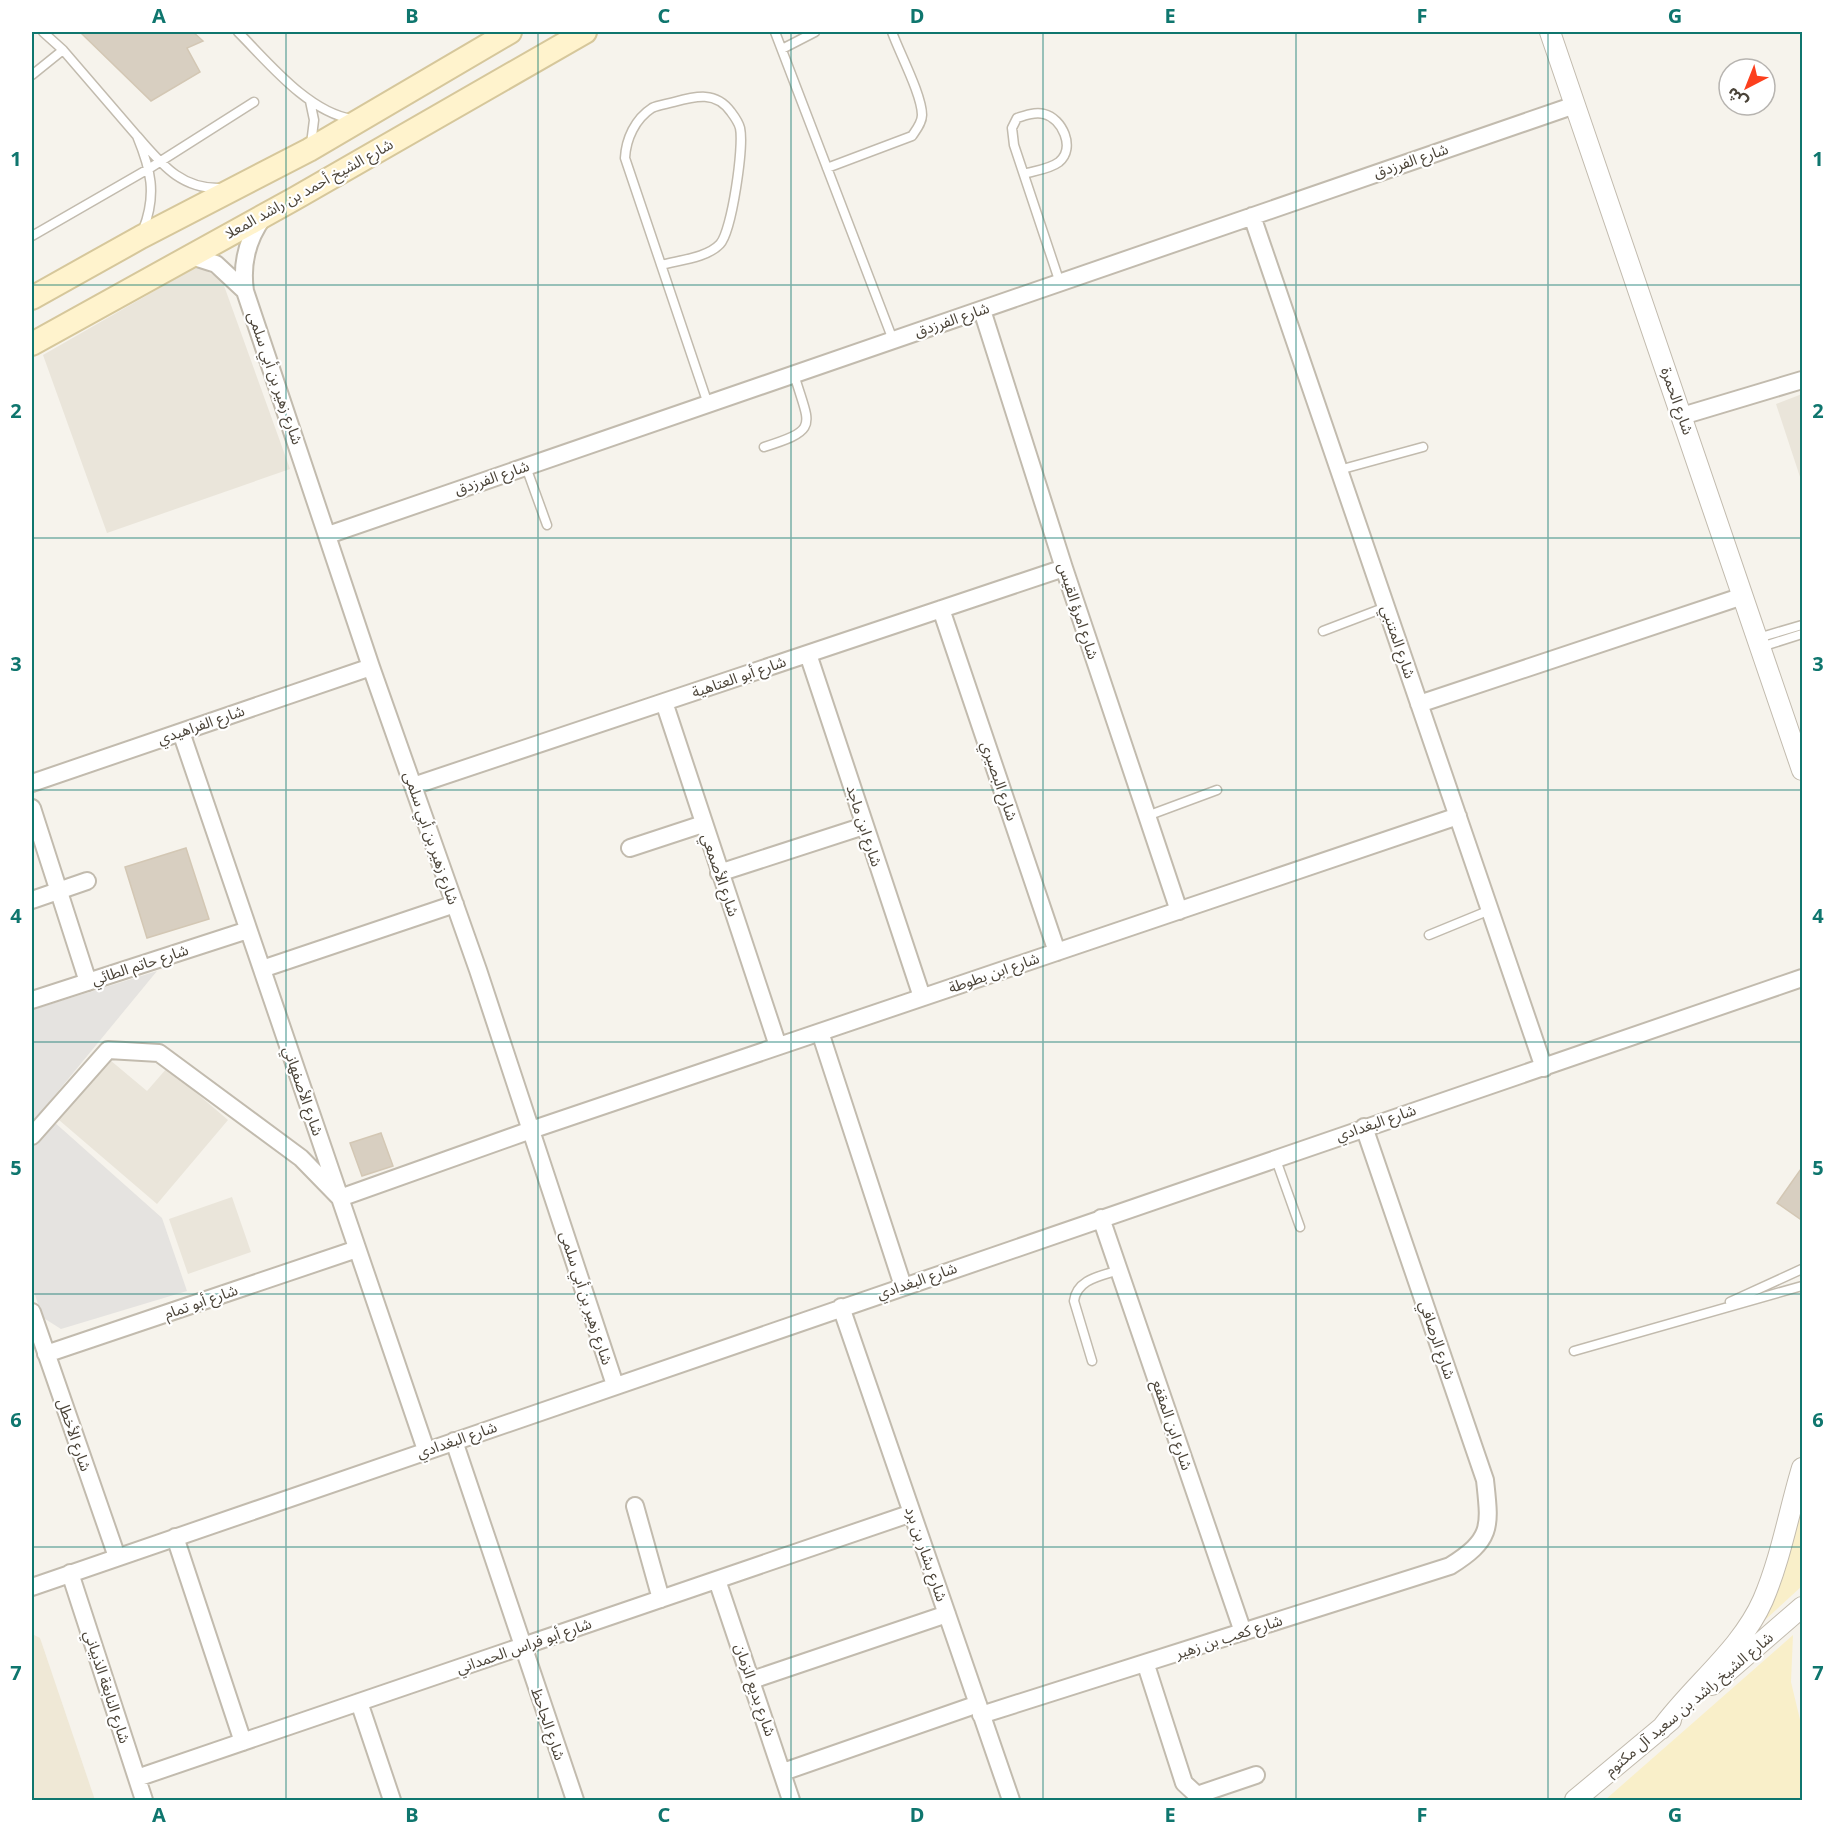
<svg xmlns="http://www.w3.org/2000/svg" width="1834" height="1832" viewBox="0 0 1834 1832" font-family="'Noto Sans','Noto Sans Arabic',sans-serif">
  <style>
    .residential { fill: #eae5da }
    .education { fill: #efe8d6 }
    .sand { fill: #f9efc9 }
    .parking { fill: #e5e3e0 }
    .building { fill: #d8cfc1; stroke: #d3c7b4; stroke-width: 1.5 }
    .lines { fill: none; stroke-linecap: round; stroke-linejoin: round }
    .service-casing { stroke: #c2bbae; stroke-width: 11 }
    .minor-casing { stroke: #c2bbae; stroke-width: 20 }
    .tertiary-casing { stroke: #c2bbae; stroke-width: 22 }
    .secondary-casing { stroke: #d6c79b; stroke-width: 26 }
    .service { stroke: #fff; stroke-width: 8 }
    .minor { stroke: #fff; stroke-width: 16 }
    .tertiary { stroke: #fff; stroke-width: 20 }
    .secondary { stroke: #fff3cd; stroke-width: 22 }
    .grid { fill: none; stroke: #0f766e; stroke-width: 1.5; stroke-opacity: 0.55 }
    .labels { text-anchor: middle; stroke-width: 4.5; stroke-linejoin: round; paint-order: stroke }
    .street-label { font-size: 15px; fill: #4b4439; stroke: #fff }
    .neatline { fill: none; stroke: #0f766e; stroke-width: 2 }
    .grid-label { font-size: 20px; text-anchor: middle; font-weight: bold; fill: #0f766e }
  </style>
  <rect width="100%" height="100%" fill="#f6f3ec"/>
  <!-- residential -->
  <path class="residential" d="M198,266l24,14 68,189 -183,64 -64,-178z
    M1802,394v89l-26,-79z
    M110,1060l37,31 20,-23 61,52 -71,84 -98,-84z
    M232,1197l19,55 -63,22 -19,-55z"/>
  <!-- education -->
  <path class="education" d="M32,1634l8,4 55,162h-63z"/>
  <!-- sand -->
  <path class="sand" d="M1802,1498v88l-38,35z
    M1793,1635l-2,47 11,46v72h-197z"/>
  <!-- parking -->
  <path class="parking" d="M157,971l-125,152v-113z
    M53,1121l109,97 25,73 -126,38 -19,-12 -10,-32v-140z"/>
  <!-- building -->
  <path class="building" d="M80,32h113l10,9 -16,7 13,24 -49,29z
    M186,848l23,71 -62,19 -22,-71z
    M381,1133l12,33 -31,10 -12,-33z
    M1803,1166v55l-26,-18z"/>
  <g class="lines">
    <defs>
      <path id="service" d="M43,32l20,18 74,86
        M238,32c30,30 70,80 114,87
        M775,32l118,308
        M782,49l33,-17
        M32,75l31,-25
        M310,101l4,19 -3,24
        M827,168l85,-32c4,-6 10,-13 10,-21 0,-20 -23,-63 -30,-83
        M1024,174c10,-3 26,-5 35,-12 17,-14 3,-44 -15,-48 -9,-2 -18,1 -27,4l-5,10 2,17 46,138
        M143,230c14,-36 8,-60 -6,-94 24,27 43,53 83,52
        M32,236l118,-68 104,-66
        M661,265c18,-5 46,-7 59,-21 12,-13 24,-98 20,-116 -1,-4 -6,-12 -9,-16 -15,-21 -35,-16 -57,-10 -7,2 -16,3 -22,6 -17,11 -26,31 -27,50l83,246
        M764,447c57,-18 45,-21 30,-73
        M526,467l21,58
        M1339,470l84,-23
        M1323,631l63,-24
        M1758,638l44,-13
        M1761,647l41,-13
        M1147,816l70,-26
        M1429,935l61,-25
        M1275,1157l25,70
        M1730,1302l72,-33
        M1574,1351l228,-65
        M1092,1361l-18,-60c3,-22 27,-25 45,-31"/>
      <path id="minor" d="M264,216c-17,23 -23,47 -19,75l126,376 107,303 137,415
        M1252,216l292,852
        M191,256l25,8 29,27
        M982,310l82,258 115,343
        M1682,416l120,-36
        M328,535l1247,-430
        M941,609l116,343
        M808,654l114,343
        M664,702l114,344
        M1419,704l324,-108
        M181,732l245,718
        M32,783l339,-116
        M413,786l651,-218
        M32,808l56,174
        M630,848l73,-24
        M719,873l145,-47
        M32,900l55,-19
        M262,969l193,-65
        M32,1000l216,-70
        M820,1032l83,254
        M32,1136l76,-86 51,3 142,105 39,40 191,-68 927,-314
        M1101,1218l142,414
        M841,1307l170,493
        M32,1312l85,245
        M46,1354l311,-105
        M454,1441l121,359
        M635,1506l26,93
        M175,1537l68,205
        M70,1573l74,227
        M717,1580l74,220
        M32,1587l1770,-609
        M1146,1665l38,118 13,12 59,-20
        M752,1680l195,-66
        M359,1702l33,98
        M981,1715l469,-149c43,-27 40,-39 35,-86l-121,-353
        M783,1772l195,-68
        M137,1778l775,-265"/>
      <path id="tertiary" d="M1550,32l252,738
        M1712,1685l90,-78
        M1661,1729c32,-44 80,-79 102,-129 18,-42 26,-89 39,-132
        M1575,1800l96,-80"/>
      <path id="secondary" d="M32,298l109,-61 168,-87 201,-118
        M32,344l262,-145 291,-167"/>
    </defs>
    <!-- service casing -->
    <use href="#service" class="service-casing"/>
    <!-- minor casing -->
    <use href="#minor" class="minor-casing"/>
    <!-- tertiary casing -->
    <use href="#tertiary" class="tertiary-casing"/>
    <!-- secondary casing -->
    <use href="#secondary" class="secondary-casing"/>
    <!-- service -->
    <use href="#service" class="service"/>
    <!-- minor -->
    <use href="#minor" class="minor"/>
    <!-- tertiary -->
    <use href="#tertiary" class="tertiary"/>
    <!-- secondary -->
    <use href="#secondary" class="secondary"/>
  </g>
  <!-- grid -->
  <path class="grid" d="M286,32v1768M538,32v1768M791,32v1768M1043,32v1768M1296,32v1768M1548,32v1768M32,285h1770M32,538h1770M32,790h1770M32,1042h1770M32,1294h1770M32,1547h1770"/>
  <g class="labels">
    <!-- street labels -->
    <g class="street-label">
      <text transform="translate(1411 161) rotate(-19)" y="5">شارع الفرزدق</text>
      <text transform="translate(309 189) rotate(-29)" y="5">شارع الشيخ أحمد بن راشد المعلا</text>
      <text transform="translate(952 320) rotate(-19)" y="5">شارع الفرزدق</text>
      <text transform="translate(275 378) rotate(71)" y="5">شارع زهير بن أبي سلمى</text>
      <text transform="translate(1677 401) rotate(71)" y="5">شارع الحمرة</text>
      <text transform="translate(492 478) rotate(-19)" y="5">شارع الفرزدق</text>
      <text transform="translate(1078 611) rotate(72)" y="5">شارع امرؤ القيس</text>
      <text transform="translate(1398 642) rotate(71)" y="5">شارع المتنبي</text>
      <text transform="translate(739 677) rotate(-19)" y="5">شارع أبو العتاهية</text>
      <text transform="translate(201 725) rotate(-19)" y="5">شارع الفراهيدي</text>
      <text transform="translate(999 781) rotate(71)" y="5">شارع البصيري</text>
      <text transform="translate(864 826) rotate(72)" y="5">شارع ابن ماجد</text>
      <text transform="translate(431 838) rotate(71)" y="5">شارع زهير بن أبي سلمى</text>
      <text transform="translate(720 875) rotate(71)" y="5">شارع الأصمعي</text>
      <text transform="translate(140 965) rotate(-18)" y="5">شارع حاتم الطائي</text>
      <text transform="translate(994 973) rotate(-19)" y="5">شارع ابن بطوطة</text>
      <text transform="translate(303 1091) rotate(71)" y="5">شارع الأصفهاني</text>
      <text transform="translate(1376 1123) rotate(-19)" y="5">شارع البغدادي</text>
      <text transform="translate(917 1281) rotate(-19)" y="5">شارع البغدادي</text>
      <text transform="translate(586 1298) rotate(72)" y="5">شارع زهير بن أبي سلمى</text>
      <text transform="translate(201 1302) rotate(-19)" y="5">شارع أبو تمام</text>
      <text transform="translate(1437 1340) rotate(71)" y="5">شارع الرصافي</text>
      <text transform="translate(1172 1425) rotate(71)" y="5">شارع ابن المقفع</text>
      <text transform="translate(74 1435) rotate(71)" y="5">شارع الأخطل</text>
      <text transform="translate(457 1440) rotate(-19)" y="5">شارع البغدادي</text>
      <text transform="translate(926 1554) rotate(71)" y="5">شارع بشار بن برد</text>
      <text transform="translate(1229 1637) rotate(-18)" y="5">شارع كعب بن زهير</text>
      <text transform="translate(524 1646) rotate(-19)" y="5">شارع أبو فراس الحمداني</text>
      <text transform="translate(107 1687) rotate(72)" y="5">شارع النابغة الذبياني</text>
      <text transform="translate(755 1690) rotate(71)" y="5">شارع بديع الزمان</text>
      <text transform="translate(1689 1704) rotate(-40)" y="5">شارع الشيخ راشد بن سعيد آل مكتوم</text>
      <text transform="translate(548 1724) rotate(71)" y="5">شارع الجاحظ</text>
    </g>
  </g>
  <!-- border -->
  <rect width="1834" height="1832" fill="none" stroke="#ffffff" stroke-width="66"/>
  <!-- north arrow -->
  <g transform="translate(1747 87) rotate(222)"><circle r="28" fill="#ffffff" stroke="#b7b4b0" stroke-width="1.5"/>
  <path d="M0-4.5L10 22L0 15L-10 22Z" fill="#fc3f1d"/>
  <text y="-9" font-size="16" font-weight="bold" text-anchor="middle" fill="#4b4439">ش</text>
  </g>
  <rect x="33" y="33" width="1768" height="1766" class="neatline"/>
  <g class="grid-label">
    <text x="159" y="23">A</text>
    <text x="412" y="23">B</text>
    <text x="664" y="23">C</text>
    <text x="917" y="23">D</text>
    <text x="1170" y="23">E</text>
    <text x="1422" y="23">F</text>
    <text x="1675" y="23">G</text>
    <text x="16" y="166">1</text>
    <text x="1818" y="166">1</text>
    <text x="16" y="418">2</text>
    <text x="1818" y="418">2</text>
    <text x="16" y="671">3</text>
    <text x="1818" y="671">3</text>
    <text x="16" y="923">4</text>
    <text x="1818" y="923">4</text>
    <text x="16" y="1175">5</text>
    <text x="1818" y="1175">5</text>
    <text x="16" y="1427">6</text>
    <text x="1818" y="1427">6</text>
    <text x="16" y="1680">7</text>
    <text x="1818" y="1680">7</text>
    <text x="159" y="1822">A</text>
    <text x="412" y="1822">B</text>
    <text x="664" y="1822">C</text>
    <text x="917" y="1822">D</text>
    <text x="1170" y="1822">E</text>
    <text x="1422" y="1822">F</text>
    <text x="1675" y="1822">G</text>
  </g>
</svg>
